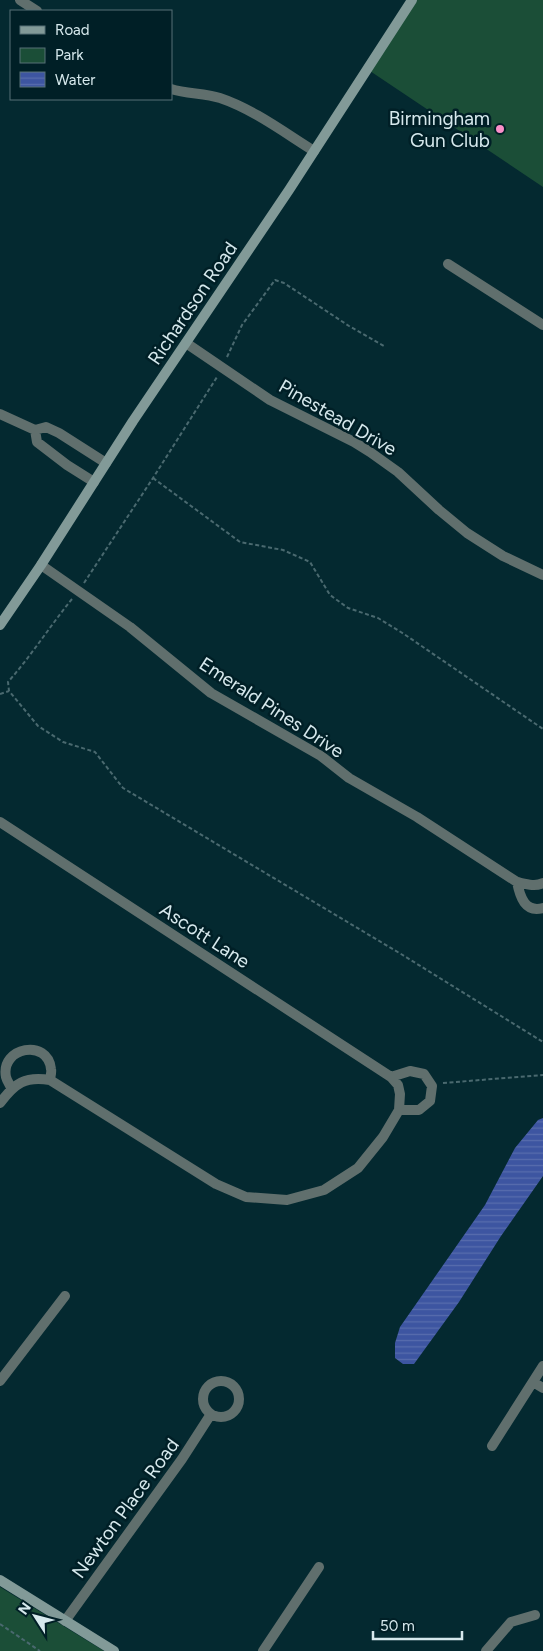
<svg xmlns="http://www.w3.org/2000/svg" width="543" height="1651" viewBox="0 0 543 1651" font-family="Figtree,sans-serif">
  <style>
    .park { fill: #1b4e37 }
    .water { fill: url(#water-rules) }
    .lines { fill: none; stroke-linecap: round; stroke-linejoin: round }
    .path { stroke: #4a696f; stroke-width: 2; stroke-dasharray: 4 2.5; stroke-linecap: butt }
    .street { stroke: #606f6d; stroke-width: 10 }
    .secondary { stroke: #829a98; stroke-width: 10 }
    .poi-dot { fill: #fa8fc8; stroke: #001f26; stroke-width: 2 }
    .labels { text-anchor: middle; stroke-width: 5; stroke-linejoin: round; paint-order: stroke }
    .poi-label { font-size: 19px; fill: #d6e9ed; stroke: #001f26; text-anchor: end }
    .street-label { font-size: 19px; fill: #d6e9ed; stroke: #001f26 }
  </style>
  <defs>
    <pattern id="water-rules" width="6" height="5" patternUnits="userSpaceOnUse" patternTransform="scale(1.25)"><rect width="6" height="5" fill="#3d55a1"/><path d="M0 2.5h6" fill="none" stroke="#586dae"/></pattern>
  </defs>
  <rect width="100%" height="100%" fill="#042930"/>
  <!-- park -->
  <path class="park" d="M416,0h127v187l-173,-116z
    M0,1587l104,64h-104z"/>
  <!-- water -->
  <path class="water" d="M543,1118v58l-42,60 -42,66 -45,62h-11l-8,-6v-15l5,-16 85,-122 30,-57 23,-28z"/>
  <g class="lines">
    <!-- path -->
    <path class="path" d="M227,357l15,-32 33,-45 9,3 65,43 35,20
      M153,478l87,64 43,8 27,12 20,33 18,13 30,10 26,16 139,95
      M84,583l69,-105 64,-101
      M72,599c-22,27 -41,57 -64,83l1,9 29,35 25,16 32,10 28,36 278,166 142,88
      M0,694l9,-3
      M443,1083l100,-8
      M0,1624l40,27"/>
    <!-- street -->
    <path class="street" d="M20,0l17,11
      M171,89c16,5 33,4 49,9 33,11 65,35 94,53
      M448,264l95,61
      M186,343l84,57 84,42 16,10 28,20 41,38 28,23 36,23 40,19
      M0,414l35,16 11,-3 13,6 47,30
      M35,430l2,12 30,23 27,17
      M41,565l89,62 81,66 110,63 28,22 68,39 100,65c9,2 18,5 26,1
      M0,822l391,255 7,8 2,9 -1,16 -16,27 -25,31 -34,22 -37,10 -41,-3 -30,-13 -166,-104c-25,-4 -35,3 -50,23
      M517,882c3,15 8,31 26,26
      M391,1077l19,-6 14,3 8,12 -2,15 -11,9h-20
      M11,1088c-1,-3 -4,-7 -5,-11 -6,-30 42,-39 45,-8 1,3 -1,8 -1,11
      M0,1381l65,-85
      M203 1399a18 18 0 1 1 36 0a18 18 0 1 1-36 0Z
      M533,1382l10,6
      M492,1446l51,-80
      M65,1621l117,-162 29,-45
      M263,1651l56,-84
      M486,1651l25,-29 24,-7"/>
    <!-- secondary -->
    <path class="secondary" d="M0,625l41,-60 92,-144 156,-231 123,-190
      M0,1580l114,71"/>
  </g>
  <!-- markers -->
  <circle class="poi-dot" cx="500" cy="129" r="5"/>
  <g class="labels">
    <!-- poi labels -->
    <g class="poi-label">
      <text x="490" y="125">Birmingham<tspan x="490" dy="22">Gun Club</tspan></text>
    </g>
    <!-- street labels -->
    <g class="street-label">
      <text transform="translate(192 303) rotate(-56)" y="7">Richardson Road</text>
      <text transform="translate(338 417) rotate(30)" y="7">Pinestead Drive</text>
      <text transform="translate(272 707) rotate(33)" y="7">Emerald Pines Drive</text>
      <text transform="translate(205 935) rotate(33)" y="7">Ascott Lane</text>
      <text transform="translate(125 1508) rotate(-54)" y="7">Newton Place Road</text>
    </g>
  </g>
  <!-- legend -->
  <rect x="10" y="10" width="162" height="90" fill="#001f26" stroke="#567076"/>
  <rect x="20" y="26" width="25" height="8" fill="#829a98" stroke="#567076"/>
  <text x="55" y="35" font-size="15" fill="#d6e9ed">Road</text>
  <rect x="20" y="48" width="25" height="15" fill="#1b4e37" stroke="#567076"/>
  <text x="55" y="60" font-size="15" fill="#d6e9ed">Park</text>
  <rect x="20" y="72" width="25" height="15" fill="url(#water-rules)" stroke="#567076"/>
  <text x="55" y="85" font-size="15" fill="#d6e9ed">Water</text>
  <!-- north arrow -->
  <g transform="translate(35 1616) rotate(306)" stroke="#001f26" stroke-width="4" paint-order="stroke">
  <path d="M0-4L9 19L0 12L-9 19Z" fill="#d6e9ed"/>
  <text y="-8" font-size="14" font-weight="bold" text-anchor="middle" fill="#d6e9ed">N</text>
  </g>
  <!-- scale -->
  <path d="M373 1631v8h89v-8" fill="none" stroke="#d6e9ed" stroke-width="2.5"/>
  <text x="380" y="1631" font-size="15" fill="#d6e9ed" stroke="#001f26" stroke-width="4" paint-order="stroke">50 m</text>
</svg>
